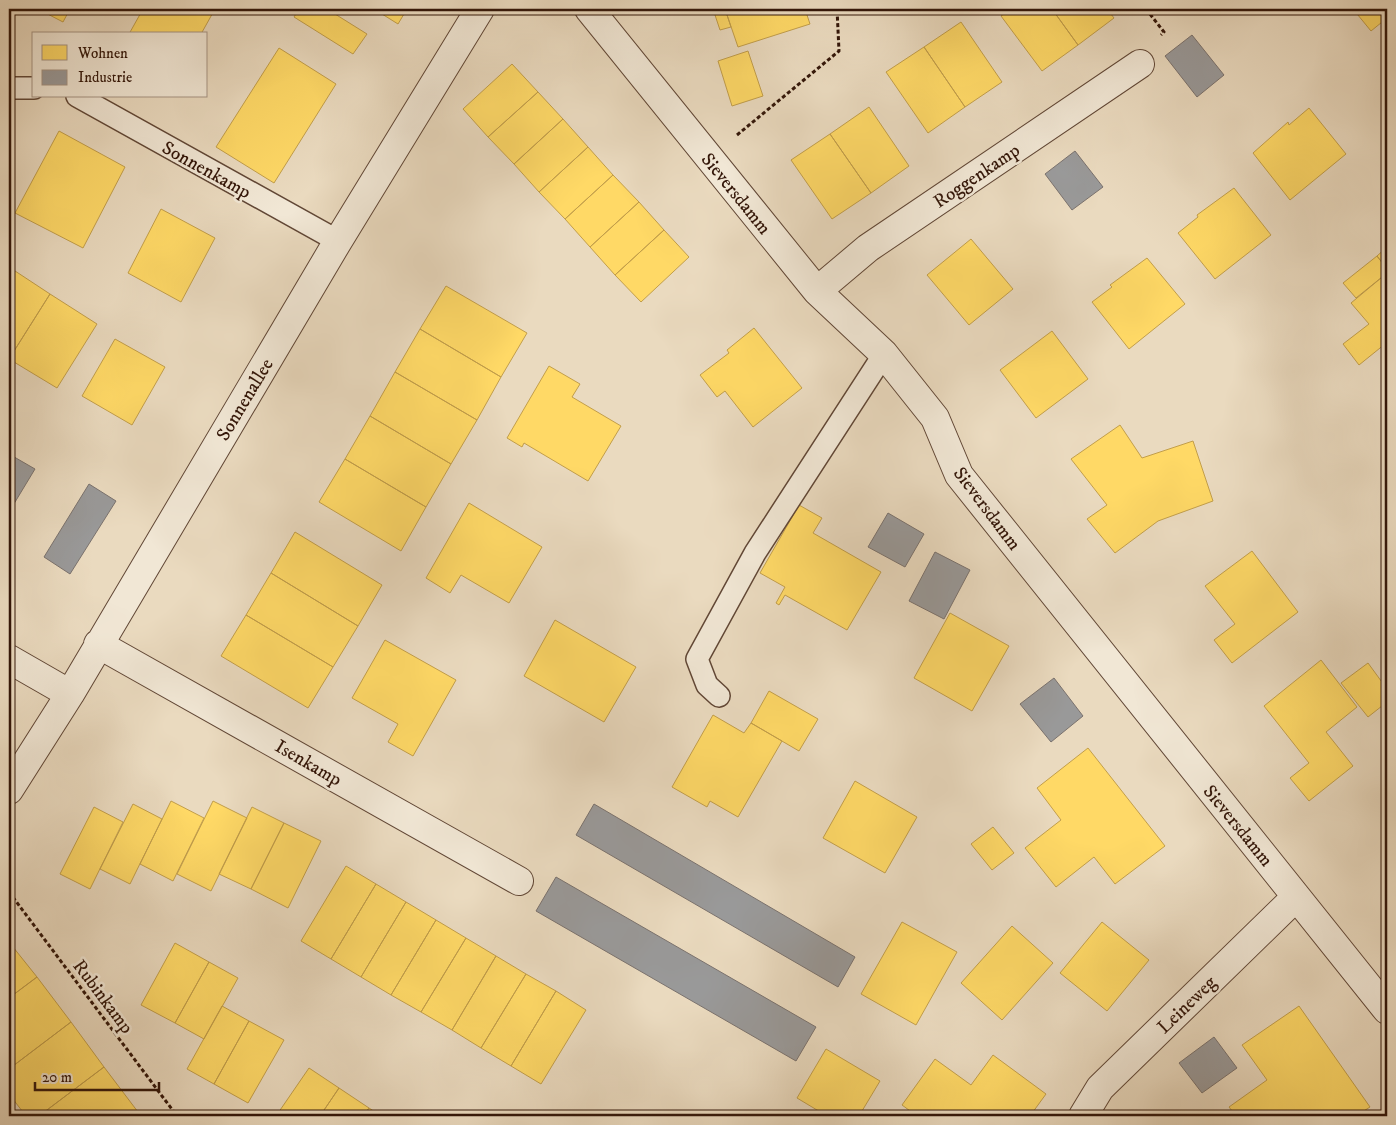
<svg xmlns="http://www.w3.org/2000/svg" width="1396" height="1125" viewBox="0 0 1396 1125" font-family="'IM FELL DW Pica',serif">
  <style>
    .homes { fill: #ffd966; stroke: #c29e4a }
    .industry { fill: #999; stroke: #7a726e }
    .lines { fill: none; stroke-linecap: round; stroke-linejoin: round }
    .lane-casing { stroke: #614736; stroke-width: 24 }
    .street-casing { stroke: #614736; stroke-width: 30 }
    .path { stroke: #331609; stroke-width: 3; stroke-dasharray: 4 2.5; stroke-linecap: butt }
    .lane { stroke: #f1e7d5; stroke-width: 21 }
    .street { stroke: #f1e7d5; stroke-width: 28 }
    .labels { text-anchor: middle; stroke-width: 5; stroke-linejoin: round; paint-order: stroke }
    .street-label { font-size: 19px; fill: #331609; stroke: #f1e7d5 }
  </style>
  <rect width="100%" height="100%" fill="#eadabf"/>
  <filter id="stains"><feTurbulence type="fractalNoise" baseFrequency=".004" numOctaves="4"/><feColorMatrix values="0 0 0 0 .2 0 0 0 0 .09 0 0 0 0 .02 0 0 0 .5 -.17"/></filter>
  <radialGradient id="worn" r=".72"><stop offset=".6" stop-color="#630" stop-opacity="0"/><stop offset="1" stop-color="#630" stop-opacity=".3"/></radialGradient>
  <!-- homes -->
  <path class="homes" d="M38,9h32l-7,13z
    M143,9h72l-14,25h-72z
    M299,9h28l40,25 -14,20 -59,-37z
    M374,9h33l-9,15z
    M713,9h12l6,18 -11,3z
    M725,9h80l5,15 -72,23z
    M1011,9h41l26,36 -36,26 -41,-55z
    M1052,9h55l7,9 -36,27z
    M1353,9h34v9l-16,13z
    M961,22l41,60 -37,25 -41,-60z
    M924,47l41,60 -37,26 -42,-61z
    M279,48l57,36 -62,99 -58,-36z
    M748,51l15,45 -31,10 -14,-45z
    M512,64l26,28 -50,45 -25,-28z
    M538,92l25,27 -49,45 -26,-27z
    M869,107l40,59 -38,27 -41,-59z
    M1309,108l37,46 -56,46 -37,-47 35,-31 1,3z
    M563,119l25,28 -49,45 -25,-28z
    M59,131l66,36 -42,81 -68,-35z
    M830,134l41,59 -39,26 -41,-59z
    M588,147l25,28 -48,44 -26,-27z
    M613,175l26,27 -49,45 -25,-28z
    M1234,188l37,47 -56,44 -37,-46 20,-16 -1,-2z
    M639,202l25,28 -49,45 -25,-28z
    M161,209l54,29 -34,64 -53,-29z
    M664,230l25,27 -48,45 -26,-27z
    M971,239l42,50 -44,36 -42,-50z
    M1387,247v22l-10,-13z
    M1377,256l10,13v4l-31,25 -13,-15z
    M1147,258l38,46 -56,45 -37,-47 20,-15 -2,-2z
    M9,267l41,27 -41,65z
    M1387,273v73l-2,-2 -26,21 -16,-21 26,-20 -18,-21z
    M446,286l81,47 -26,44 -81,-48z
    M50,294l47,30 -40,64 -48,-29z
    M754,328l48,60 -49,39 -28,-36 -8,6 -17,-22 29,-22 -2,-3z
    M420,329l81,48 -24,43 -82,-48z
    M1052,331l36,48 -52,39 -36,-48z
    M115,339l50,28 -33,58 -50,-29z
    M549,366l31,18 -8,13 49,29 -33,55 -64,-38 -2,4 -15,-9z
    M395,372l82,48 -26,44 -81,-48z
    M370,416l81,48 -25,43 -81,-48z
    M1120,425l22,33 51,-17 20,60 -55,20 -43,32 -28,-34 20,-14 -36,-46z
    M345,459l81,48 -25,44 -82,-49z
    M469,503l73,44 -33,56 -48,-28 -11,18 -24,-15z
    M799,505l23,13 -9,15 68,39 -34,58 -62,-35 -6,10 -3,-2 9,-16 -25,-14z
    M295,532l87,53 -24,41 -87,-53z
    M1252,551l46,61 -66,51 -18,-23 21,-16 -30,-38z
    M271,573l87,53 -25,41 -87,-52z
    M950,613l59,33 -37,65 -58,-33z
    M246,615l87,52 -25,41 -87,-52z
    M555,620l81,47 -32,55 -80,-46z
    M385,640l71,40 -43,76 -25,-14 10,-18 -46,-26z
    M1321,660l36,47 -31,25 27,34 -44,35 -19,-23 19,-15 -45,-57z
    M1368,663l19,26v13l-19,15 -27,-34z
    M769,691l49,28 -19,32 -48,-28z
    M713,715l31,18 7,-10 31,18 -44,76 -28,-16 -3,6 -35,-20z
    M1088,748l77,98 -50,38 -21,-27 -38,30 -31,-39 36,-28 -24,-32z
    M855,781l62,36 -32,56 -62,-35z
    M171,801l33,17 -31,63 -33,-17z
    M213,801l34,17 -36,73 -34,-17z
    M133,804l29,15 -32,65 -30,-15z
    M94,807l29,15 -33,67 -30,-15z
    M252,807l32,16 -33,66 -32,-15z
    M284,823l37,18 -33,67 -37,-19z
    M993,827l21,26 -22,17 -21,-26z
    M346,866l30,18 -45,75 -30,-18z
    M376,884l30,18 -45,75 -30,-18z
    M406,902l30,18 -45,75 -30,-18z
    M436,920l30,18 -45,74 -30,-17z
    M902,922l55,30 -41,73 -55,-31z
    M1102,922l47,38 -42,51 -47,-38z
    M1012,926l41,37 -51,57 -41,-37z
    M466,938l30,18 -44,74 -31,-18z
    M9,942l28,35 -28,21z
    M175,943l34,19 -34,61 -34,-18z
    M496,956l30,18 -45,74 -29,-18z
    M209,962l29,16 -34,61 -29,-16z
    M526,974l30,17 -45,75 -30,-18z
    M37,977l34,45 -62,47v-71z
    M556,991l30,19 -45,74 -30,-18z
    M222,1006l27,15 -35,63 -27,-15z
    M1299,1006l71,101 -14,9h-120l-7,-9 38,-27 -25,-35z
    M249,1021l35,19 -36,63 -34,-19z
    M71,1022l33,45 -65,49h-13l-17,-22v-25z
    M826,1049l54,32 -21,35h-32l-30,-18z
    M993,1055l53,39 -16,22h-113l-15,-11 33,-46 36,26z
    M104,1067l34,45 -5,4h-94z
    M309,1068l30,20 -19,28h-44z
    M339,1088l30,20 -6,8h-43z
    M369,1108l12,8h-18z"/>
  <!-- industry -->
  <path class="industry" d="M1192,35l32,40 -27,22 -32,-41z
    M1075,151l28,36 -31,23 -27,-36z
    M9,454l26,15 -26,43z
    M89,484l27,17 -46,73 -26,-17z
    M888,513l36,21 -19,33 -37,-20z
    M935,552l35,18 -26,49 -35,-18z
    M1054,678l29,38 -32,26 -31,-38z
    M594,804l261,153 -17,30 -262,-152z
    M556,877l260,150 -20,34 -260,-150z
    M1214,1037l23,31 -35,25 -23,-30z"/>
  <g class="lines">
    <defs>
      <path id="lane" d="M9,88h25
        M77,96l261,145
        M719,696l-12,-11 -10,-26 58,-106 129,-199"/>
      <path id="street" d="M589,9l228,282 67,63 51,64 24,57 428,535
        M817,291l51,-43 272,-184
        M98,644l421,237
        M9,659l61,35
        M9,790l61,-96 268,-453 142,-232
        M1083,1116l17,-28 196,-191"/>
    </defs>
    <!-- lane casing -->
    <use href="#lane" class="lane-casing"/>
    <!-- street casing -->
    <use href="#street" class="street-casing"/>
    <!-- path -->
    <path class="path" d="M1146,9l18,23 -3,3
      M737,135l102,-84 -2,-42
      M9,892l168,224"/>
    <!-- lane -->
    <use href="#lane" class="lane"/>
    <!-- street -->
    <use href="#street" class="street"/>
  </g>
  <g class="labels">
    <!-- street labels -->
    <g class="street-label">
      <text transform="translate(207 169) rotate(29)" y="7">Sonnenkamp</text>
      <text transform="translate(976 175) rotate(-34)" y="7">Roggenkamp</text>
      <text transform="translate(737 193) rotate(51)" y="7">Sieversdamm</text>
      <text transform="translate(244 399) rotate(-59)" y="7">Sonnenallee</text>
      <text transform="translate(988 508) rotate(53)" y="7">Sieversdamm</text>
      <text transform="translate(309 762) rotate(30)" y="7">Isenkamp</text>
      <text transform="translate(1239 825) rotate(51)" y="7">Sieversdamm</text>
      <text transform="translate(104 996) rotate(53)" y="7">Rubinkamp</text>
      <text transform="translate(1186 1004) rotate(-44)" y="7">Leineweg</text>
    </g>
  </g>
  <!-- margin -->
  <rect width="1396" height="1125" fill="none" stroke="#eadabf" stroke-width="30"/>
  <rect x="10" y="10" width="1376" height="1105" fill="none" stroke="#331609" stroke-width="2.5"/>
  <rect x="15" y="15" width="1366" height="1095" fill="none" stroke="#331609"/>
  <!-- legend -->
  <rect x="32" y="32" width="175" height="65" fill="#f1e7d5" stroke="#a59383"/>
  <rect x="42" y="45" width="25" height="15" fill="#ffd966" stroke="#a59383"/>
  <text x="78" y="58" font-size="15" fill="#331609">Wohnen</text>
  <rect x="42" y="70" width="25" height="15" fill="#999999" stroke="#a59383"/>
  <text x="78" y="82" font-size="15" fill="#331609">Industrie</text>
  <!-- scale -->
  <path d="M35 1082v8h124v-8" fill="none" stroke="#331609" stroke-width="2.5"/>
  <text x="42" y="1082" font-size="15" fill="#331609" stroke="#f1e7d5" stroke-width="4" paint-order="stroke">20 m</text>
  <rect width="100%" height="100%" filter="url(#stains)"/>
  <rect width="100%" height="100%" fill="url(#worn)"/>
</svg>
